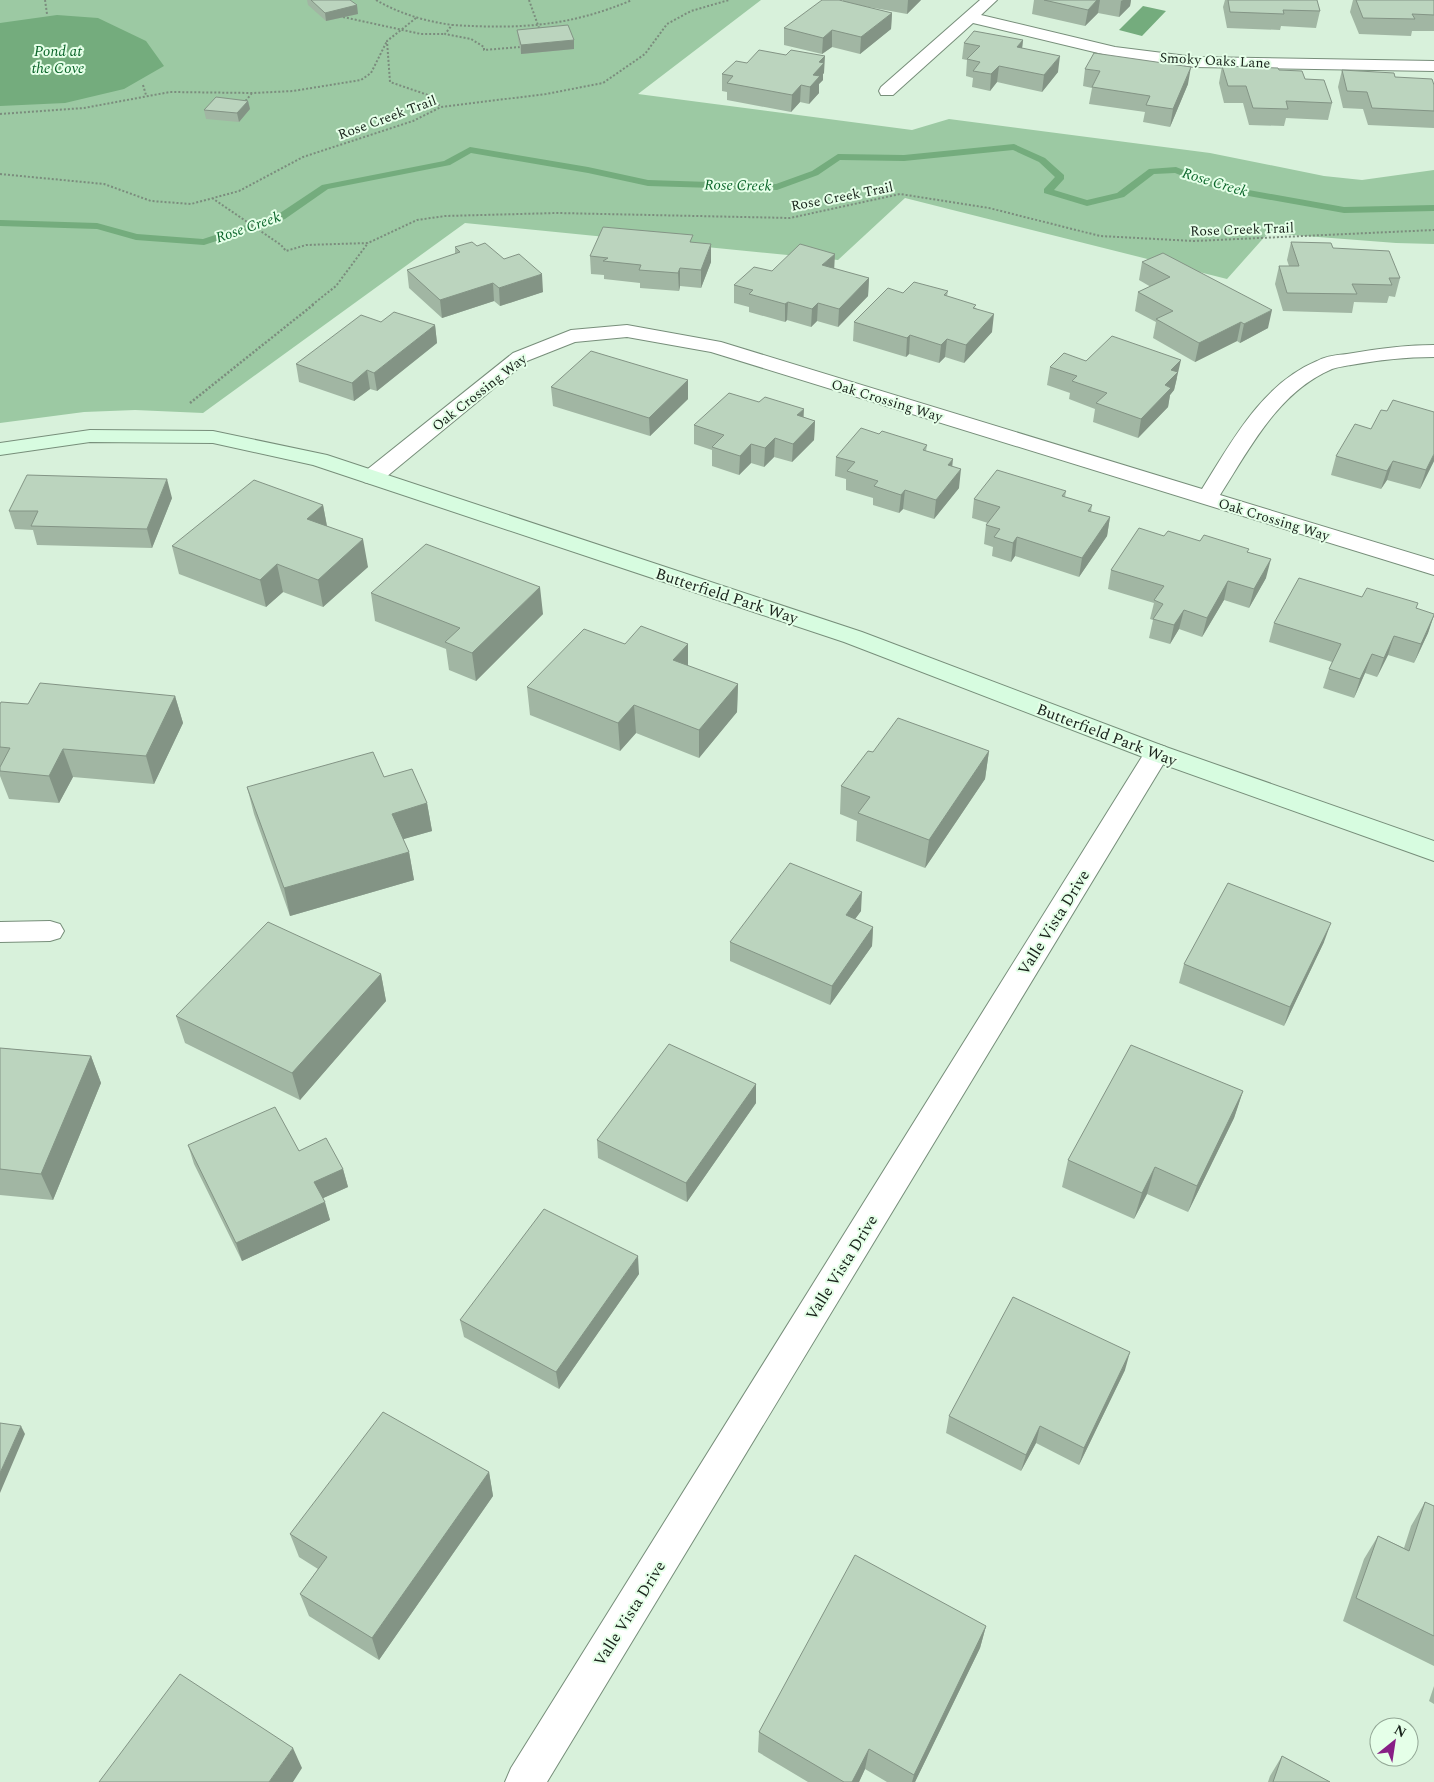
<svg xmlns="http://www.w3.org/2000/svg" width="1434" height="1782" viewBox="0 0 1434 1782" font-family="Spectral,serif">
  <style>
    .green { fill: #9cc9a3 }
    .water { fill: #74ac7d }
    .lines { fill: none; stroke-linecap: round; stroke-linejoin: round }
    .stream { fill: #74ac7d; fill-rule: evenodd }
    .street-casing { stroke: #778e7a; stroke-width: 2 }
    .secondary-casing { stroke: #778e7a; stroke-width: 2 }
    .path-far1 { stroke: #7b8c7d; stroke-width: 2; stroke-dasharray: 2 2; stroke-linecap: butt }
    .path { stroke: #7b8c7d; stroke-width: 2.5; stroke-dasharray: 2 2; stroke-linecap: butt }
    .street { fill: #fff; fill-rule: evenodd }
    .secondary { fill: #d7fce0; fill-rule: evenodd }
    .wall { fill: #a1b6a3 }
    .shaded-wall { fill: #839485 }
    .building { fill: #bbd4be; stroke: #839485 }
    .labels { text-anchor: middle; stroke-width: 4; stroke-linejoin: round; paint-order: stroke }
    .far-street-label { font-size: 14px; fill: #18221a; stroke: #e5ffe8 }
    .far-water-label { font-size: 15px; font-style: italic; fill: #0c662b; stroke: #e5ffe8 }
    .street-label { font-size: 16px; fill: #18221a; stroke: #e5ffe8 }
  </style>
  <rect width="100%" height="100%" fill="#d8f1db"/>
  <!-- green -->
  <path class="green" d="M0,0h761l-123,94 274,36 37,-11 261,34 114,23 38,4 72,-10v74l-38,-1 -128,-10 -41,46 -322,-81 -67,62 -373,-37 -262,190 -68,-3 -51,2 -84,11z"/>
  <!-- water -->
  <path class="water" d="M1143,6l23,5 -24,25 -23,-6z
    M57,15l41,3 48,23 18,25 -40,23 -59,14 -65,3v-83z"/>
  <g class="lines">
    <!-- stream -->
    <path class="stream" d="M1014,144l31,14 19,17v4l-10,11 33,10 30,-7 32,-24 27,-2 35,14 32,8 101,18 90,-2v6l-90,2 -101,-18 -38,-10 -30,-12 -21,1 -30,23 -37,9 -43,-13v-4l11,-12 -16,-15 -26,-12 -109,11 -64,-1 -22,15 -41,15 -129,-4 -60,-13 -117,-20 -21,12 -122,24 -43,30 -81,26 -68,-5 -39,-11 -97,-3v-6l97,3 40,11 66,5 74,-24 45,-30 122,-24 26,-14 118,20 60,13 128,4 36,-13 26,-17 66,1z"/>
    <defs>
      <path id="street" d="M980,0h17l-16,15 134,32 80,10 239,4v10l-239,-4 -80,-10 -142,-34 -80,72h-12l-2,-4 2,-4z
        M627,325l94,17 481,147c30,-48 60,-105 115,-128 9,-5 20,-6 30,-7 29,-5 57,-9 87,-9v12c-28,0 -56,3 -83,8 -6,1 -13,2 -19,4 -54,23 -82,79 -112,126l214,65v15l-723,-223 -84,-15 -52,5 -48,19 -147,121 -8,2 -8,-2 -3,-5 3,-5 149,-119 58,-23z
        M1157,744l9,3 4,6 -623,1029h-42l6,-14 637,-1021z
        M50,921l10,3 4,7 -4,7 -10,3 -50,1v-20z"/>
      <path id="secondary" d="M90,430l123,1 114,24 535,177 304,115 268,94v20l-286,-102 -304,-117 -531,-177 -100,-22 -123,-1 -90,13v-12z"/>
    </defs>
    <!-- street casing -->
    <use href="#street" class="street-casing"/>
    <!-- secondary casing -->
    <use href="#secondary" class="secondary-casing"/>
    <!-- path-far1 -->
    <path class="path-far1" d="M45,0l2,14
      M376,0c24,14 49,21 76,25
      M529,0l10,28
      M343,17l78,17h24
      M416,18l-29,23 3,41 38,13 13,12
      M520,47l-36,3v-3l-13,-8 -26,-5 7,-9c68,4 116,2 180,-25
      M143,85l3,10
      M243,104l9,-11
      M0,114l84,-6 86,-16 83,1 40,-2 68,-11 10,-7 16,-32
      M0,174l104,10 47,17 40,3 48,-13 64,-34 110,-36 28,-14 105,-13 57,-11 42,-29 22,-30 24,-13 38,-11
      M212,198l69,47 5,6 20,-6 62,-2 49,-23 28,-4 112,-3 233,5 110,-24 89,14 111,28 94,5 240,-11
      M312,305l24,-19 32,-43"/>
    <!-- path -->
    <path class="path" d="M190,403l124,-99"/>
    <!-- street -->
    <use href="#street" class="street"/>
    <!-- secondary -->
    <use href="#secondary" class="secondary"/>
  </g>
  <!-- wall -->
  <path class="wall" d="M307,0h43l8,14 -32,7 -18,-16z
    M843,0h78l-14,14 -44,-8 29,7 -1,16 -31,25 -28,-7 -10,7 -38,-9v-17l59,-27z
    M1034,0h97l-1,6 -11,11 -21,-4 -13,13 -53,-12z
    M1225,0h92l3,11 -4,17 -35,-2 -1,4 -53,-2 -4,-21z
    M1353,0h81v31h-22l-1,5 -52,-2 -9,-22z
    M517,30l57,10v9l-53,5 -3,-15z
    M1023,40l-1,8 36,24 -16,20 -45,-10 -7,9 -18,-4 1,-9 -7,-2 1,-16 -5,-1 2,-16z
    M747,63l77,10 -1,1v6l-4,4v9l-10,11 -9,-2 -9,10 -64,-12v-8l-5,-1v-17z
    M1222,66l57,4 26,9 27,24 -4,17 -42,-2 -2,8 -35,-1 -6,-22h-19l-5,-20z
    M1085,69l103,15 -18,43 -27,-5 2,-10 -56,-8 3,-16 -9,-2z
    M1342,70l53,7 39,8v43l-66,-3 -5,-16 -20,-1 -5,-21z
    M248,101l2,8 -11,13 -33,-3 -2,-9z
    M693,242l18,20 -10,26 -21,-2 -1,5 -39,-3v-5l-36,-4v-4l-13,-1 -1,-18z
    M1291,242l42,6 67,30 -5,19 -6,-1 -2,7 -33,-1 -2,11 -69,-2 -8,-27 4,-18h10l-2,-6z
    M477,246l66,46 -43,14 -6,-5 -52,17 -33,-30 -2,-18 48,-16v-7z
    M1142,262l126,66 -28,15 -3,-2 -42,21 -42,-24 3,-16 -21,-11 3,-19 13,-5 -12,-7z
    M834,269l35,9 -1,18 -30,31 -21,-6 -6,6 -24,-7 -2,2 -36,-10v-5l-15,-4v-18l38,-14z
    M948,291l-1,5 29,12 16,24 -28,31 -19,-6 -6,6 -30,-9 -3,3 -53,-16 1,-19 49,-29z
    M381,322l54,3 2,18 -60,48 -7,-2 -16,12 -55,-19 -3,-18z
    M1086,361l91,17 -3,12 -4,5 -2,12 -30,31 -45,-16 2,-13 -26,-10 1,-6 -23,-8 3,-18z
    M688,380v19l-38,37 -97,-30 -2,-19z
    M803,417l12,4 -1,19 -22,22 -18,-5 -10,10 -13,-4 -12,12 -27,-9v-16l-18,-6v-19z
    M879,434l48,11 -1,6 26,15 7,22 -25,31 -31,-10 -4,4 -26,-8v-7l-27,-8v-11l-11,-3 1,-19z
    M1336,456l98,5 -14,28 -33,-9 -6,9 -50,-14z
    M1066,491l-1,6 27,8 -1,7 19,5 -3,19 -28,41 -64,-21 -4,6 -19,-6 1,-9 -9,-3 2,-19 2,-2 -16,-5 2,-19z
    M172,498l-20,50 -115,-3 -4,-15 -18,-1 -6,-18z
    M323,505l4,21 41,41 -45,40 -40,-15 -17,15 -87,-33 -7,-28z
    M1164,536l36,5 48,11 18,26 -17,30 -25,-8 -22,37 -23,-8 -9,15 -21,-6 4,-18 -3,-1 4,-16 -46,-14 3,-19z
    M371,593l172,21 -67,67 -27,-11 -3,-21 -71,-28z
    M1362,597l54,11 18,7 -6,18 -14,30 -26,-8 -11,22 -12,-4 -11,25 -31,-10 6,-19 3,-7 -63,-20 5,-19z
    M625,644h63v22l50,18 -1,28 -38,46 -63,-25 -16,18 -90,-36 -3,-28z
    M175,696l8,27 -29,61 -81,-7 -14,26 -50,-4 -9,-23v-72h28z
    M989,751l-4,28 -60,89 -69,-27 1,-20 -17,-7 1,-28 32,-34z
    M384,777l43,26 5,28 -29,8 6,13 5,28 -124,36 -36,-102 -7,-27z
    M861,911l-6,8 18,8 -1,19 -42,59 -100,-44v-19z
    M1324,942l-40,84 -105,-43 5,-19z
    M381,974l5,27 -86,99 -115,-57 -9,-27z
    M0,1048l91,8 10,27 -48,117 -53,-5z
    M756,1084v19l-69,99 -89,-44 -1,-18z
    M1243,1091l-9,27 -46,94 -41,-18 -13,25 -72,-32 6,-27z
    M188,1145l111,6 44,18 5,18 -25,11 7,22 -88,41 -48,-97z
    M639,1274l-80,115 -95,-52 -4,-17z
    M1125,1370l-46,95 -43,-22 -15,28 -75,-38 3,-17z
    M489,1472l4,24 -114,164 -70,-44 -9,-22 18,-25 -19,-12 -9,-23z
    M1425,1502l9,4v160l-91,-45 21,-62 14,-23 26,12 7,-22z
    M986,1626l-6,22 -65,134h-28l-22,-13 -6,13h-51l-50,-30 1,-20z
    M1434,1686v18l-5,-3z
    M1282,1756l48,26h-62l2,-6z"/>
  <!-- shaded-wall -->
  <path class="shaded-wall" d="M908,0h13l-14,14z
    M1097,0h3l-2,13 -13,13 3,-16z
    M1123,0h8l-1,6 -11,11 2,-16z
    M357,5l1,9 -32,7 -1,-8z
    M892,13l-1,16 -31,25 1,-17z
    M832,30v17l-10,7 1,-16z
    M574,40v9l-53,5v-9z
    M1023,40l-2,17 -4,-10z
    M825,56l-1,17 -1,1v6l-4,4v9l-10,11 1,-17 3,-12 6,-13z
    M1060,56l-2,16 -16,20 2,-17z
    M999,66l-2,16 -7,9 1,-17z
    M1191,67l-3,17 -18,43 3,-18z
    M801,85l-1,17 -9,10 1,-17z
    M248,101l2,8 -11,13 -2,-9z
    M711,244v18l-10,26v-18z
    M835,254l-1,18 -12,-7z
    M680,268v18l-1,5 -1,-18z
    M542,274l1,18 -43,14 -1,-18z
    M869,278l-1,18 -30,31 1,-18z
    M493,283l1,18 -52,17 -2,-18z
    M788,302l-1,18 -2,2v-18z
    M818,303l-1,18 -6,6 1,-18z
    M1272,310l-4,18 -28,15 4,-19z
    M994,314l-2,18 -28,31 2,-18z
    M1241,322l-4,19 -42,21 4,-19z
    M435,325l2,18 -60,48 -3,-18z
    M910,335l-1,19 -3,3 1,-19z
    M947,339l-2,18 -6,6 2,-18z
    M1181,360l-7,30 -4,5 -2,12 -30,31 3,-19 24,-34 6,-15z
    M367,370l3,19 -16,12 -2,-18z
    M688,380v19l-38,37 -1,-18z
    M804,409l-1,19 -6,-13z
    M815,421l-1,19 -22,22 1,-18z
    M775,438l-1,19 -10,10 1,-19z
    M751,444v19l-12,12 1,-19z
    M1434,454v7l-14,28 6,-19z
    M953,459l-2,19 -3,-13z
    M1393,461l-6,19 -6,9 6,-18z
    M961,469l-2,19 -25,31 2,-19z
    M167,479l5,19 -20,50 -5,-19z
    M905,490l-2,19 -4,4 2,-18z
    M323,505l5,27 -21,-13z
    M1110,517l-3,19 -28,41 3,-19z
    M1017,537l-2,19 -4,6 2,-19z
    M363,539l5,28 -45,40 -5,-27z
    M1271,559l-5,19 -17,30 5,-19z
    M277,564l6,28 -17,15 -6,-27z
    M1228,581l-4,19 -22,37 5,-19z
    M540,587l3,27 -67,67 -4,-28z
    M1184,610l-5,19 -9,15 4,-19z
    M1434,615l-6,18 -14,30 7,-19z
    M1394,636l-6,19 -11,22 7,-19z
    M688,644v27l-15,-11z
    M1372,654l-7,19 -11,25 6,-19z
    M738,684l-1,28 -38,46v-28z
    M175,696l8,27 -29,61 -8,-28z
    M634,705l2,28 -16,18 -2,-28z
    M63,749l10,28 -14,26 -10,-27z
    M989,751l-4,28 -60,89 4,-28z
    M427,803l5,28 -35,10 -5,-27z
    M409,852l5,28 -124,36 -6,-28z
    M862,892l-1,19 -17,23 2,-19z
    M1331,923l-7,19 -40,84 6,-19z
    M873,927l-1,19 -42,59 2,-19z
    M381,974l5,27 -86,99 -8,-27z
    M91,1056l10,27 -48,117 -12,-26z
    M756,1084v19l-69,99 -1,-19z
    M1243,1091l-9,27 -46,94 9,-26z
    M1155,1167l-8,27 -13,25 8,-26z
    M343,1169l5,18 -29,13 -5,-18z
    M325,1202l5,18 -88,41 -6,-18z
    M638,1256l1,18 -80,115 -3,-17z
    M1130,1352l-5,18 -46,95 5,-17z
    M21,1426l4,8 -25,59v-20z
    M1040,1426l-4,17 -15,28 5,-16z
    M489,1472l4,24 -114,164 -7,-22z
    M986,1626l-6,22 -65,134h-3l2,-7z
    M293,1748l9,20 -9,14h-24z
    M869,1749l-4,20 -6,13h-7z"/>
  <!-- building -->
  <path class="building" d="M311,0h39l7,5 -32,8z
    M822,0h17l53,13 -31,24 -29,-7 -9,8 -39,-10z
    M1044,0h53l-9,10z
    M1228,0h89l3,11 -37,-1 1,4 -54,-2z
    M1356,0h78v15l-22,-1 3,5 -52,-1z
    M568,25l6,15 -53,5 -4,-15z
    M974,31l49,9 -6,7 43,9 -16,19 -45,-9 -8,8 -18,-3 7,-9 -13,-3 13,-13 -16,-3z
    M759,50l27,5 5,-5 34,6 -6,6 5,1 -11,12 7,1 -10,11 -9,-2 -9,10 -65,-12 6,-7 -11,-2 14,-13 11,2z
    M1094,53l97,14 -18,42 -27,-4 4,-9 -58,-9 8,-16 -15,-2z
    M1222,66l56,2 1,2 23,1 3,8 19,1 8,23 -46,-2 2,8 -35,-1 -7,-22h-18z
    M1342,70l52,3 1,4 37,2 2,6v26l-62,-3 -5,-16 -20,-1z
    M216,97l32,4 -11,12 -33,-3z
    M603,227l90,8 -3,7 21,2 -10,26 -21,-2 -2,5 -39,-3 2,-5 -38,-4 5,-3 -18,-2z
    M472,242l5,4 8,-3 19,16 15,-5 23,20 -43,14 -6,-5 -53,17 -33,-30 53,-18 -5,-5z
    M1291,242l40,1 2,5 56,3 11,27h-11l3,7 -40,-1 5,10 -70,-1 -8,-27h20z
    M800,244l35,10 -13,11 47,13 -30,31 -21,-6 -6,6 -24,-7 -3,2 -36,-10 4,-4 -19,-5 20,-18 18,4z
    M1163,253l109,57 -28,14 -3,-2 -42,21 -43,-24 17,-8 -35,-19 32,-15 -28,-15z
    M914,282l34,9 -4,4 32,10 -3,3 21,6 -28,31 -19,-6 -6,6 -31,-10 -3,3 -53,-16 34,-34 15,5z
    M394,312l41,13 -61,48 -7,-3 -15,13 -56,-19 65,-49 20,7z
    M1112,336l69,24 -10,10 7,2 -13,13 6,3 -30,31 -45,-16 11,-10 -35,-12 5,-5 -27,-9 14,-14 22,8z
    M591,351l97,29 -39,38 -98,-31z
    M729,393l30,9 6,-5 39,12 -7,6 18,6 -22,23 -18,-6 -10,10 -14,-4 -11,12 -28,-9 12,-12 -30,-10z
    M1393,400l41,12v42l-8,16 -33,-9 -6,10 -51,-15 19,-32 16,5 10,-19 6,1z
    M861,428l18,6 3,-3 45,14 -4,5 30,9 -5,6 13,4 -25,31 -31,-10 -4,5 -27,-9 4,-5 -31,-10 8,-9 -19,-5z
    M997,470l69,21 -4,5 30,9 -4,6 22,6 -28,41 -65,-21 -4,6 -19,-6 6,-8 -14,-4 14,-18 -26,-8z
    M27,475l140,4 -20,50 -116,-3 7,-15h-29z
    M254,480l69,25 -16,14 56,20 -45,41 -41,-16 -17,16 -88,-34z
    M1139,528l25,8 4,-5 32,10 4,-6 45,14 -2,3 24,7 -17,30 -26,-8 -21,37 -23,-8 -10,15 -21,-6 10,-15 -9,-4 10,-14 -53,-16z
    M426,544l114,43 -68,66 -27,-11 15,-14 -89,-35z
    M1299,578l63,19 5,-9 51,15 -2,5 18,6v1l-13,29 -27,-8 -10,22 -12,-4 -12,25 -31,-10 12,-25 -67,-21z
    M641,626l47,18 -15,16 65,24 -39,46 -65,-25 -16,18 -91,-36 57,-58 41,15z
    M40,683l135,13 -29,60 -83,-7 -14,27 -49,-5v-4l10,-19 -10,-1v-43l1,-2 27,2z
    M898,718l91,33 -60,89 -71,-27 12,-16 -29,-11 27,-35 5,1z
    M373,752l11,25 28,-8 15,34 -35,11 17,38 -125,36 -37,-101z
    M790,863l72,29 -16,23 27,12 -41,59 -102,-44z
    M1228,883l103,40 -41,84 -106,-43z
    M268,922l113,52 -89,99 -116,-57z
    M669,1044l87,40 -70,99 -89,-43z
    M1131,1045l112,46 -46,95 -42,-19 -13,26 -74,-33z
    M0,1048l91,8 -50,118 -41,-5z
    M275,1107l24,44 27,-13 17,31 -29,13 11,20 -89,41 -48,-98z
    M544,1209l94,47 -82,116 -96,-52z
    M1013,1297l117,55 -46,96 -44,-22 -14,29 -77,-39z
    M383,1412l106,60 -117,166 -72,-44 27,-37 -37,-23z
    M0,1423l21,3 -21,47z
    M1425,1502l9,4v130l-78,-38 22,-62 31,15z
    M855,1555l131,71 -72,149 -45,-26 -17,33h-8l-85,-50z
    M180,1674l113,74 -24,34h-170z
    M1282,1756l48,26h-57z"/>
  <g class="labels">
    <!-- far-street labels -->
    <g class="far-street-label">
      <text transform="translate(1215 60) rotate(3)" y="5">Smoky Oaks Lane</text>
      <text transform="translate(387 117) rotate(-20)" y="5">Rose Creek Trail</text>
      <text transform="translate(842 196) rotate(-11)" y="5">Rose Creek Trail</text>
      <text transform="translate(1242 229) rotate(-2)" y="5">Rose Creek Trail</text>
      <text transform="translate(479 392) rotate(-38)" y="5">Oak Crossing Way</text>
      <text transform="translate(887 400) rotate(17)" y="5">Oak Crossing Way</text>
      <text transform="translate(1274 519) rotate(17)" y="5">Oak Crossing Way</text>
    </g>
    <!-- far-water labels -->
    <g class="far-water-label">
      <text x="58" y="56">Pond at<tspan x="58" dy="17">the Cove</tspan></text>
      <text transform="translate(1215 182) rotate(17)" y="5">Rose Creek</text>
      <text transform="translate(738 185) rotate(1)" y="5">Rose Creek</text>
      <text transform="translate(248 227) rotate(-19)" y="5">Rose Creek</text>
    </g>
    <!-- street labels -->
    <g class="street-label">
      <text transform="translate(727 595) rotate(18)" y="6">Butterfield Park Way</text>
      <text transform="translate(1107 734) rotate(21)" y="6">Butterfield Park Way</text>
      <text transform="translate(1053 922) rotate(-58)" y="6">Valle Vista Drive</text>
      <text transform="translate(841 1267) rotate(-58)" y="6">Valle Vista Drive</text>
      <text transform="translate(629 1613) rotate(-58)" y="6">Valle Vista Drive</text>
    </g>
  </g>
  <!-- north arrow -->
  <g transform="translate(1394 1742) rotate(30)"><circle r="24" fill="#e5ffe8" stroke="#93a796"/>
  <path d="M0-4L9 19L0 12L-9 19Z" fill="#871e85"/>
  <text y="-8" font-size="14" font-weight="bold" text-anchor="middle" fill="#18221a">N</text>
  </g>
</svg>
